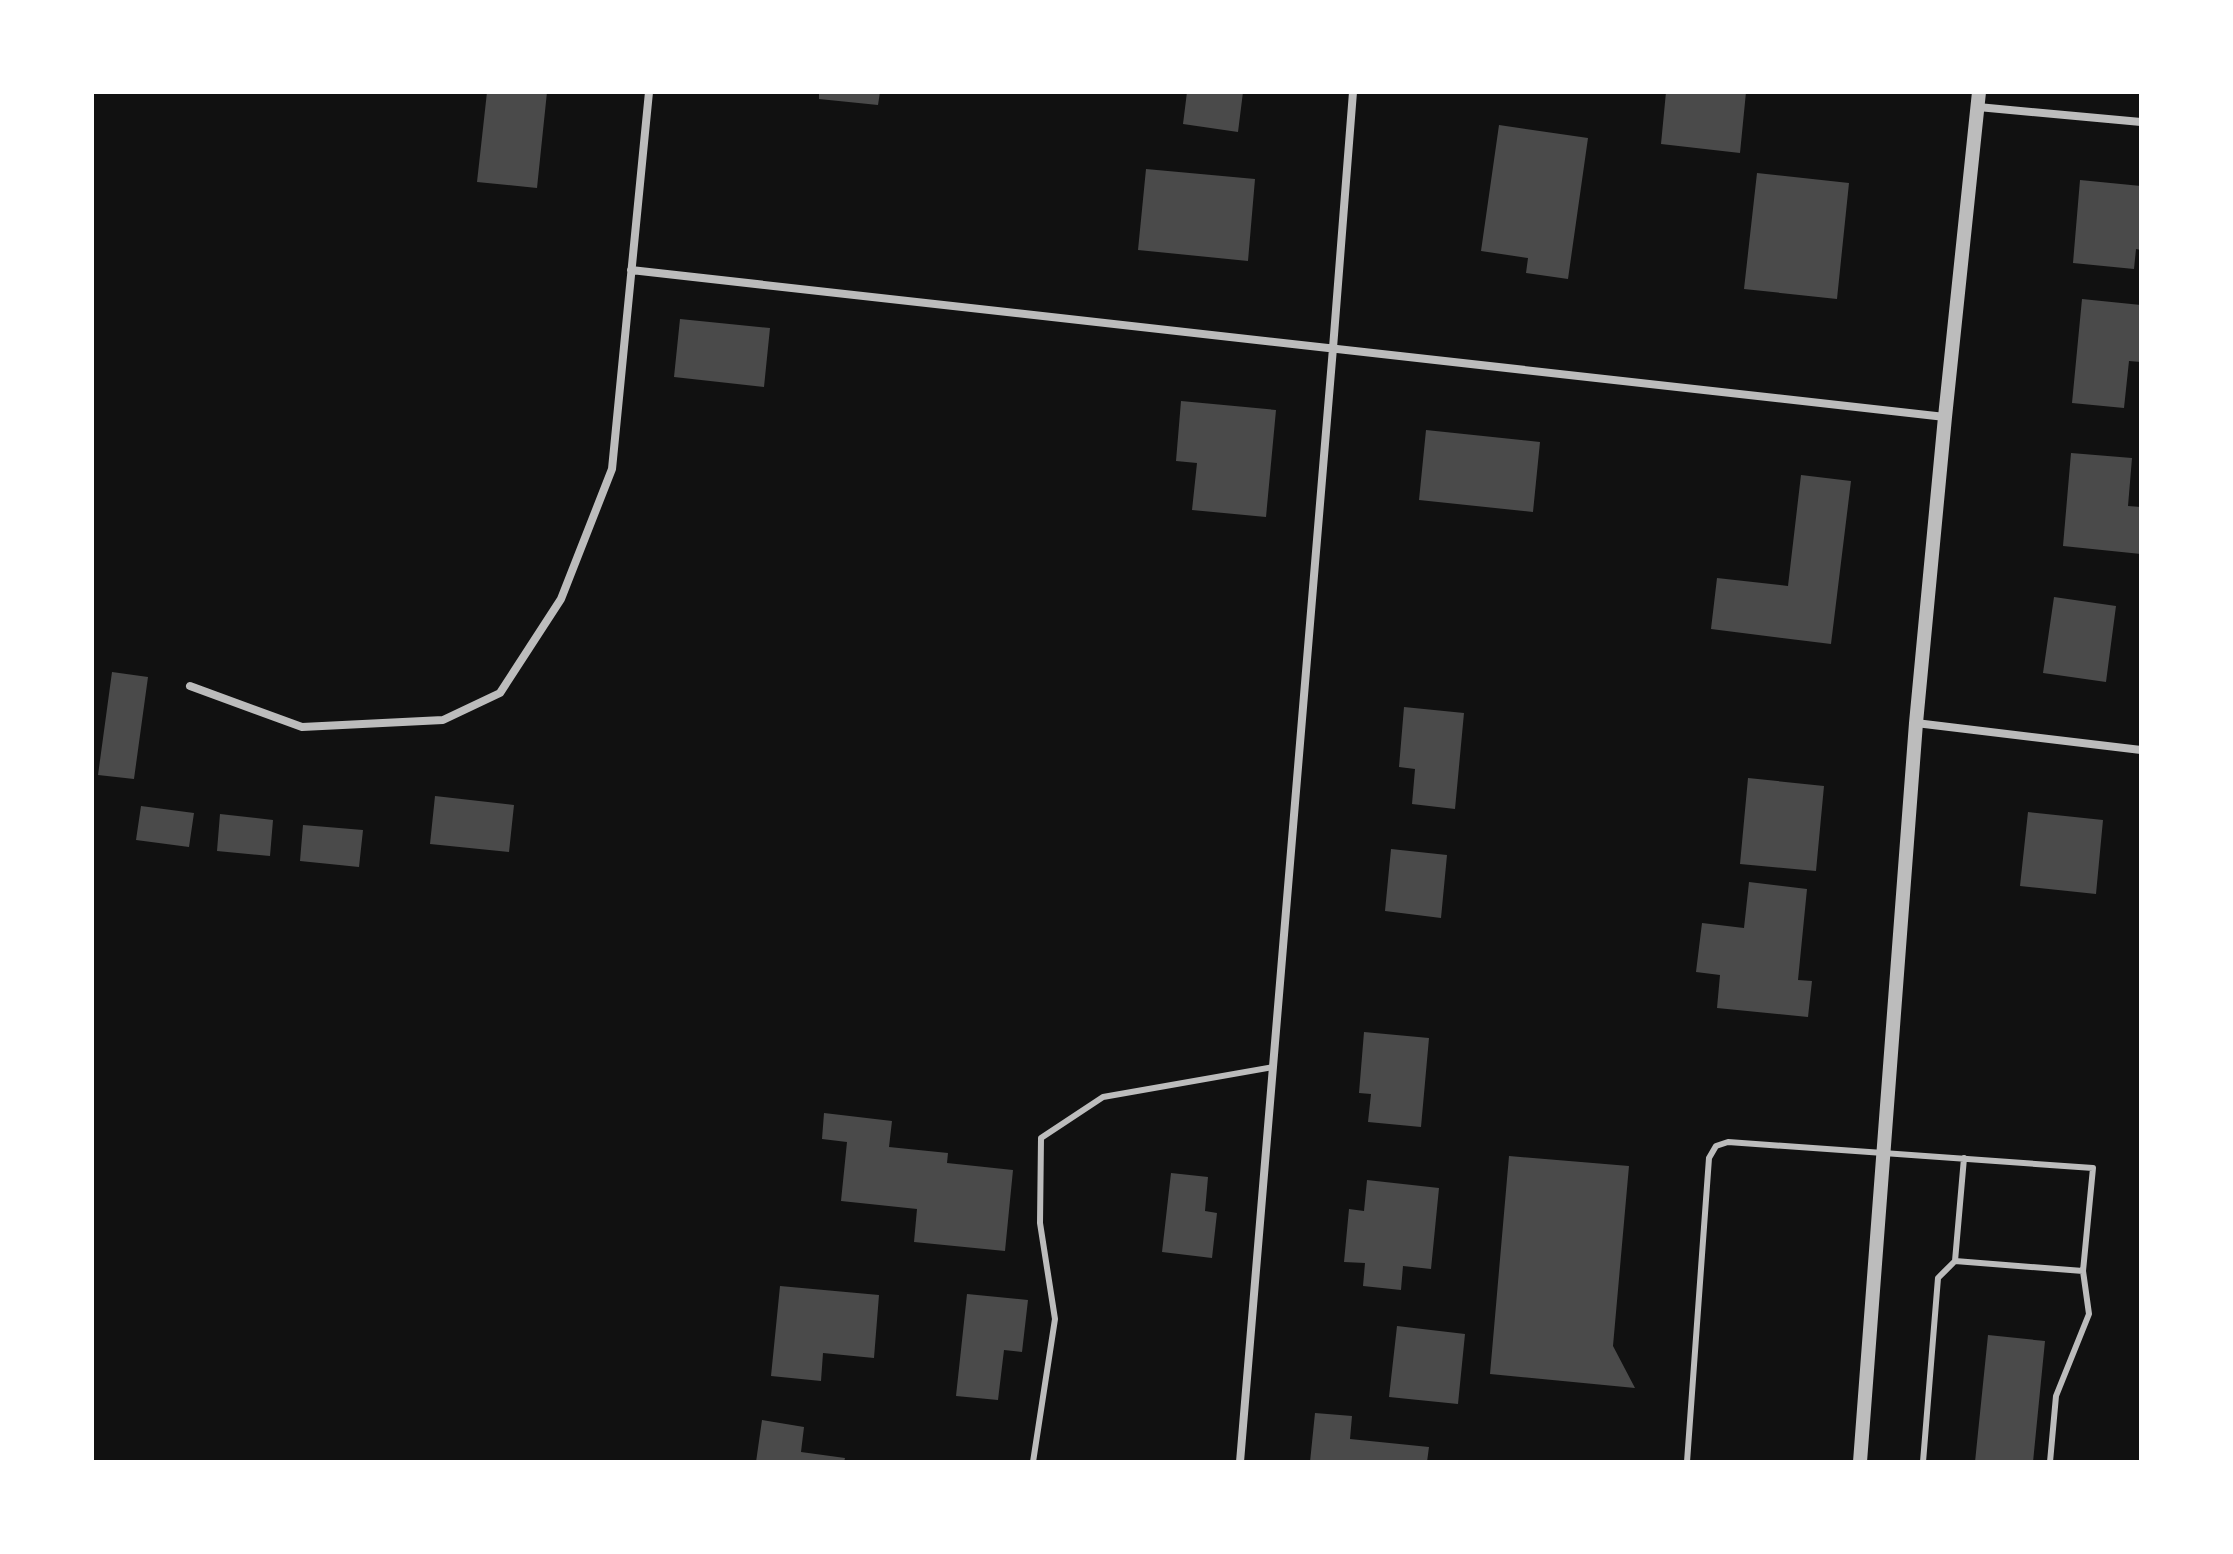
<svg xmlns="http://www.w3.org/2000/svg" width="2233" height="1554" viewBox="0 0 2233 1554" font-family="Raleway,sans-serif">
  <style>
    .building { fill: #4a4a4a }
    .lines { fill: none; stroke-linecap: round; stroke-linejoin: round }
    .service { stroke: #bcbcbc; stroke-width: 6 }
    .minor { stroke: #bcbcbc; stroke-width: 8 }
    .tertiary { stroke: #bcbcbc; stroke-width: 14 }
  </style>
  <rect width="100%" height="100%" fill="#111"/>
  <!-- building -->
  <path class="building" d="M487,92h60l-10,96 -60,-6z
    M819,92h61l-2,13 -59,-6z
    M1187,92h56l-5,40 -55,-8z
    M1666,92h80l-6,61 -79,-9z
    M1499,125l89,13 -20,141 -42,-6 2,-15 -47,-7z
    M1146,169l109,10 -7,82 -110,-11z
    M1757,173l92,10 -12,116 -93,-10z
    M2080,180l61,6v64l-5,-1 -2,20 -61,-6z
    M2082,299l59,6v57l-12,-1 -5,47 -52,-5z
    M680,319l90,9 -6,59 -90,-10z
    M1181,401l95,9 -10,107 -74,-7 5,-47 -21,-2z
    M1426,430l114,12 -7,70 -114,-12z
    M2071,453l61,5 -4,48 13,1v47l-78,-8z
    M1801,475l50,6 -20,163 -120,-15 6,-51 71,8z
    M2054,597l62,9 -10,76 -63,-9z
    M112,672l36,5 -14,102 -36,-4z
    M1404,707l60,6 -9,96 -43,-5 3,-35 -16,-2z
    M1748,778l76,8 -8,85 -76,-7z
    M435,796l79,9 -5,47 -79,-8z
    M141,806l53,7 -5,34 -53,-7z
    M2028,812l75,8 -7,74 -76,-8z
    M220,814l53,6 -3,36 -53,-5z
    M303,825l60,5 -4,37 -59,-6z
    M1391,849l56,6 -6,63 -56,-7z
    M1749,882l58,7 -9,91 14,1 -4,36 -91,-9 3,-33 -24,-3 6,-49 42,5z
    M1364,1032l65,6 -8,89 -53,-5 3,-28 -12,-1z
    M824,1113l68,8 -3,26 59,6 -1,10 66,7 -8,81 -91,-9 3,-33 -76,-8 6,-59 -25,-3z
    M1509,1156l120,10 -16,180 22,42 -145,-14z
    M1171,1173l37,4 -3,34 12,2 -5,45 -50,-6z
    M1367,1180l72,8 -8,81 -28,-3 -2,24 -38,-4 2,-23 -21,-1 5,-53 15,2z
    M780,1286l99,9 -5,63 -51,-5 -2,28 -50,-5z
    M967,1294l61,6 -6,52 -18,-2 -6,50 -42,-4z
    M1397,1326l68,8 -7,70 -69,-7z
    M1988,1335l57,6 -12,121h-58z
    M1315,1413l37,3 -2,23 79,8 -2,15h-117z
    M762,1420l42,7 -3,25 44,6 -1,4h-88z"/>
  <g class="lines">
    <!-- service -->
    <path class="service" d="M1033,1462l22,-143 -15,-96 1,-85 62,-41 170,-30
      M1687,1462l22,-304 7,-12 12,-4 365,26 -10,103 -128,-10
      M1923,1462l15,-184 17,-17 9,-103
      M2050,1462l6,-66 33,-82 -6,-43"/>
    <!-- minor -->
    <path class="minor" d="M1978,107l163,15
      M631,270l1314,147
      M190,686l112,41 141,-7 57,-27 61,-94 51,-130 37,-377
      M1916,723l225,27
      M1240,1462l93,-1114 20,-256"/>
    <!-- tertiary -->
    <path class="tertiary" d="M1860,1462l56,-739 29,-306 34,-325"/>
  </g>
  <!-- border -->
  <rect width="2233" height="1554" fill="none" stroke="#ffffff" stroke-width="188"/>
</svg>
